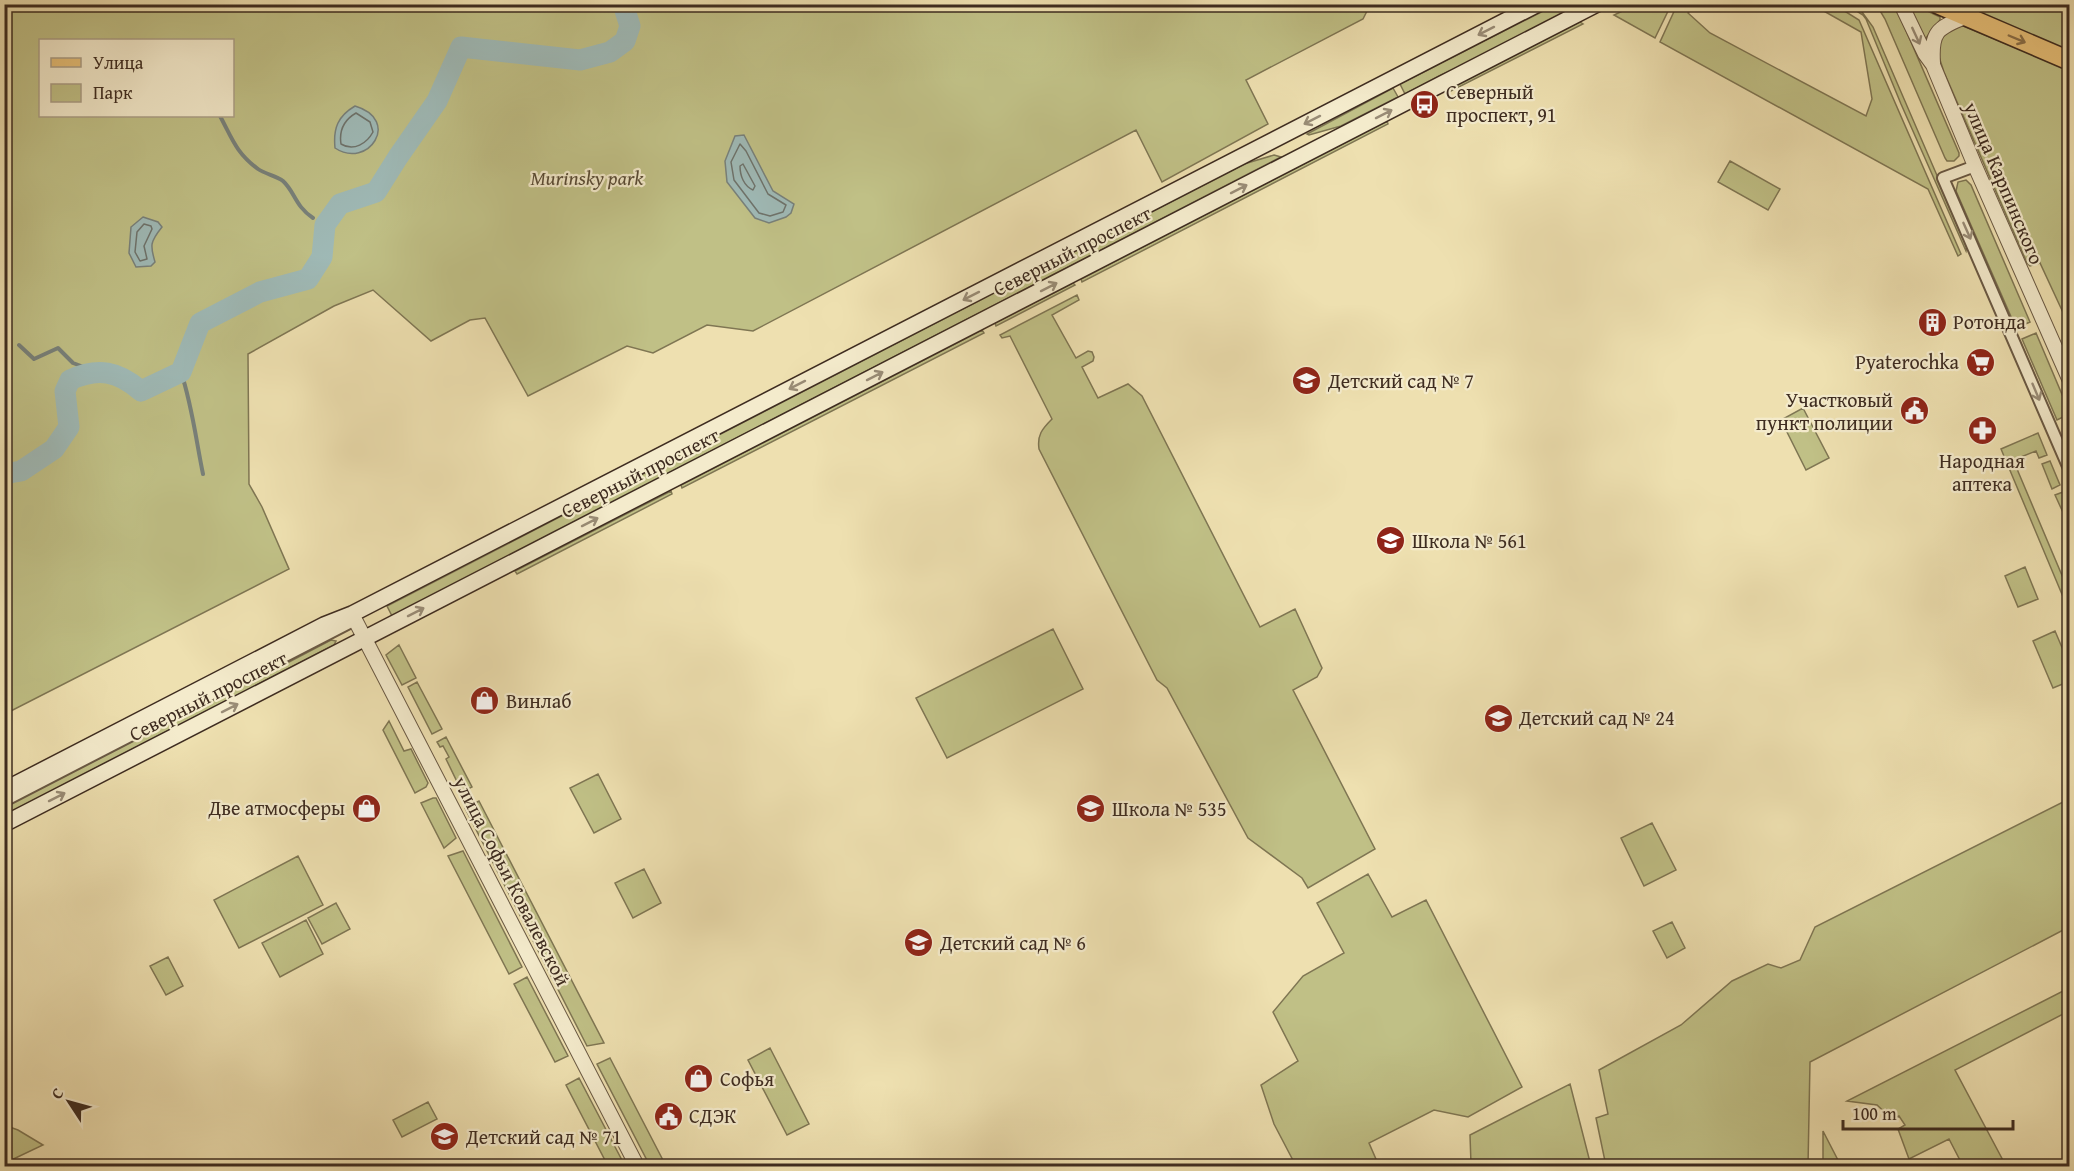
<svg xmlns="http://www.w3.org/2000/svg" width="2074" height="1171" viewBox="0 0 2074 1171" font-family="'Gentium Book Plus',serif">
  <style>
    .green { fill: #c0c086; stroke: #7f7653; stroke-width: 1.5; fill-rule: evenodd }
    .water { fill: #9fbab7; stroke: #78817b; stroke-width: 1.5 }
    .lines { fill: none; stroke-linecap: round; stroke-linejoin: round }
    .shore { stroke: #6e736c; stroke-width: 1.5 }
    .stream { stroke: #78817b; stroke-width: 4 }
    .river { stroke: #9fbab7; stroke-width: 21 }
    .minor-casing { stroke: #6a5944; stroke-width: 14 }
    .tertiary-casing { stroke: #6a5944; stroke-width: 16 }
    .secondary-casing { stroke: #3e2c20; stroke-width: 18 }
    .primary-casing { stroke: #3e2c20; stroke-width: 21 }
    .minor { stroke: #f4ebcc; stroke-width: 10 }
    .tertiary { stroke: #f4ebcc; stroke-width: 14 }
    .secondary { stroke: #f4ebcc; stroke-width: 15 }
    .primary { stroke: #e7c078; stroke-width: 18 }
    .oneway { stroke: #998c76 }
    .oneway2 { stroke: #8a6f48 }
    .labels { text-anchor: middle; stroke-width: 4.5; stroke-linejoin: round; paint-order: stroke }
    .poi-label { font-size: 20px; fill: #3e2c20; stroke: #f4ebcc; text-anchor: start }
    .park-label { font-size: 20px; font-style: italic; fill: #584a34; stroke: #f4ebcc }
    .street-label { font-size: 20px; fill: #3e2c20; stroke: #f4ebcc }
  </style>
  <rect width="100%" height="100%" fill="#eee0b0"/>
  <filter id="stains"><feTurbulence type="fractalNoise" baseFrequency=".00333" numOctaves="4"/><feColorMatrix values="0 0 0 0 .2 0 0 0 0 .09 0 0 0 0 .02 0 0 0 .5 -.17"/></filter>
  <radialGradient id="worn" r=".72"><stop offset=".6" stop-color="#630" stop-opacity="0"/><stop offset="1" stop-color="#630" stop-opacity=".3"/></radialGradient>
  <!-- green -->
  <path class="green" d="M1968,4l101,1v46l-103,-43z
    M5,5h1359l3,6 -4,8 -117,61 22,44 -106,58 -26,-52 -383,201 -46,-6 -54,28 -26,-7 -99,50 -43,-78 -15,2 -39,21 -58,-51 -39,16 -86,48 1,130 13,23 27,62 -284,145zM40,40h192v76h-192z
    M1555,5h29l-104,53 -39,17 -36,19 -5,-10z
    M1635,5h36l-16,33 -41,-23z
    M1677,5h17l-6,8 22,20 156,83 6,-17 -11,-67 -48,-27h22l24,15 102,234 -3,2 -30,-67 -268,-147z
    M1847,5h10l16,22 94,218 -1,6 -65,-147 -35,-85 -3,-4z
    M1875,5h17l6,7 61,141v3l-5,5h-7l-2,-3 -60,-139 -6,-10z
    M1909,5h6l25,12v3l-14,18 -2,1z
    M1580,22l3,2 -134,68 -1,-3z
    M1961,25l108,45v250l-3,-1 -26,-56 -10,3 -3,-3 -83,-191 -8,-24 5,-15z
    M1393,88l5,9 -57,29 -32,9 -2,-1z
    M1387,121l1,3 -306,158 -1,-3z
    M1274,155l7,2 -889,459 -5,-10 857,-442z
    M1730,161l50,28 -12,21 -50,-28z
    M1966,180l5,5 59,137 -14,6 -60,-137 2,-9z
    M1073,283l2,2 -79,41 -1,-3z
    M1077,295l2,5 -27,15 24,43 12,-7 4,1 2,5 -1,4 -11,6 16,31 30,-14 14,12 118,231 35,-18 27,59 -5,9 -24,13 82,159 -67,39 -6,-10 -54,-40 -81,-150 -10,-8 -118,-231c-2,-14 3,-20 13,-30l-42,-83 -8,2 -2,-3z
    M982,330l2,3 -302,155 -1,-3z
    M2036,333l33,78v3l-12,6 -35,-81z
    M1803,408l26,50 -23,12 -25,-50z
    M2038,433l9,22 -8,3 -3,-7 -20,8 3,8 -2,2 52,123v19l-68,-162z
    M2050,461l10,24 -8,4 -10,-25z
    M671,491l1,3 -155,80 -2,-3z
    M2063,492l6,14v11l-3,2 -11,-24z
    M2025,567l13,32 -20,8 -13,-31z
    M1053,629l30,60 -136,69 -31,-60z
    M2055,631l14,33 1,17 -17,7 -20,-47z
    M331,640l5,1 -2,4 -329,170v-11l247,-128 37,-14z
    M399,645l17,33 -14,7 -16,-30z
    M417,682l25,47 -10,5 -24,-47z
    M389,721l15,30 7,-2 17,34 -2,4 -11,6 -32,-63z
    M446,737l26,50 -10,5 -16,-33 3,-2 -6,-11 -3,1 -3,-5z
    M598,774l23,45 -27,14 -24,-45z
    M433,798h3l20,40 -12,10 -23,-45z
    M2069,799v128l-259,135 -2,104h-202l-10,-48 12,-4 -9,-44 82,-45 51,-44 36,-17 13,4 19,-8 15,-33z
    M479,801l125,242 -17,3 -122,-238z
    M1652,823l24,47 -32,16 -23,-48z
    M463,851l59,116 -13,7 -61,-118z
    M298,856l25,49 -84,43 -25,-48z
    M644,869l17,34 -28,15 -18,-35z
    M1368,874l24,43 34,-17 96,187 -54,30 -34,-7 -65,33 10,23h-83l-22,-42 -13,-39 37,-24 -25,-49 30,-36 41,-23 -27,-50z
    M336,903l14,26 -28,15 -14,-26z
    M306,920l17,34 -43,23 -18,-34z
    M1672,922l13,26 -18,10 -14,-27z
    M168,957l15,29 -17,9 -16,-29z
    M527,977l41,79 -13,6 -41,-78z
    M2069,988v23l-114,59 51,96h-43l-14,-27 -40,20 -11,-30 7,-4 -6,-9 -7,3 -15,-14 -30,-4z
    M770,1048l39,76 -22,11 -39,-75z
    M610,1058l56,108h-16l-53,-102z
    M579,1078l46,88h-17l-42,-81z
    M1570,1084l21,82h-125l5,-2 -1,-29z
    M428,1102l9,17 -35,18 -9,-17z
    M4,1125l14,5 25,15 -38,18z
    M1823,1131l18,35h-18z"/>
  <!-- water -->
  <path class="water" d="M355,106c47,14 13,64 -20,42 -2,-20 3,-32 20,-42z
    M744,135l29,56 21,13 -3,9 -5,4 -17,6 -14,-5 -28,-36 -2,-21 10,-25z
    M143,217l15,5 4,5c-12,15 -12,18 -7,35l-4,4 -15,1 -7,-14 2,-26z"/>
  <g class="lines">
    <!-- shore -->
    <path class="shore" d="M356,113l14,9 3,10c-6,11 -19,20 -32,12 -2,-13 3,-24 15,-31z
      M740,144l6,7 22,43 18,11 -3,7 -13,4 -11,-3 -25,-33 -3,-18z
      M743,164l12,22 -2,4c-9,-4 -13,-14 -13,-24z
      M144,224l7,2 1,3 -8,17 3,13 -7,2 -5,-9 2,-20z"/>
    <!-- stream -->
    <path class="stream" d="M220,116c12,22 16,37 38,53 7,5 19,7 25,12 12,11 12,25 30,37
      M318,221l7,4
      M19,345l15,14 24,-11 15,15 16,6 4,4
      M181,372c11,33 15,68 22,102"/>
    <!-- river -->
    <path class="river" d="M4,474l17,-3 33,-22 15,-22 -4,-36 5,-11c28,-13 48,-9 71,11l40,-19 19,-49 60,-31 48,-13 14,-22 3,-32 15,-21 36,-12 22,-35 39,-56 24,-54 119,13 30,-8 15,-11 5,-15 -7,-22"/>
    <defs>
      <path id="minor" d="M1975,166l-32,12 127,293
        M2056,351l14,-2
        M4,801l351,-181"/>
      <path id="tertiary" d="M1901,4l24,50 8,11 42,101 95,215
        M1933,63c-2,-31 4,-35 32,-46
        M352,614l285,552"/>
      <path id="secondary" d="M4,790l320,-165 28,-11 1186,-610
        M4,824l1593,-820"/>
      <path id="primary" d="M1937,4l133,57"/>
    </defs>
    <!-- minor casing -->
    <use href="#minor" class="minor-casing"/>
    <!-- tertiary casing -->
    <use href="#tertiary" class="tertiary-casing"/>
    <!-- secondary casing -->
    <use href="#secondary" class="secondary-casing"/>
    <!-- primary casing -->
    <use href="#primary" class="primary-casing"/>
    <!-- minor -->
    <use href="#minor" class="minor"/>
    <!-- tertiary -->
    <use href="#tertiary" class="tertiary"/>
    <!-- secondary -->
    <use href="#secondary" class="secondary"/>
    <!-- primary -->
    <use href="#primary" class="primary"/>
  </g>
  <!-- one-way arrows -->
  <defs><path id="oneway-shaft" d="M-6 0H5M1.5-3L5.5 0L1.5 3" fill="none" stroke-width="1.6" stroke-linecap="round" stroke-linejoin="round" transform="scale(1.5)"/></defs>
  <g class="oneway">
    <use href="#oneway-shaft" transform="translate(1486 31) rotate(153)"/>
    <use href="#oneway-shaft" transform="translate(1916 36) rotate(65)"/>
    <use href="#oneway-shaft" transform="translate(1384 114) rotate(-27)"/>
    <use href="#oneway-shaft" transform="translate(1312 120) rotate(153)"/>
    <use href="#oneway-shaft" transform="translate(1239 189) rotate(-27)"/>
    <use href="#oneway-shaft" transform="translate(1967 231) rotate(66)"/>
    <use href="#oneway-shaft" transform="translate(1049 287) rotate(-27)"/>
    <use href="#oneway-shaft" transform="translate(971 296) rotate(153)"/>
    <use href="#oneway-shaft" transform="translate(875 376) rotate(-27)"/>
    <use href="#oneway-shaft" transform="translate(797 385) rotate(153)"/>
    <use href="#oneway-shaft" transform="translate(2036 392) rotate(67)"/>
    <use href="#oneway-shaft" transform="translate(590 522) rotate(-27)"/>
    <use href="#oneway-shaft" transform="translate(416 612) rotate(-27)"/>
    <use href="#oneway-shaft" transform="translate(230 708) rotate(-27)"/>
    <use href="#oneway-shaft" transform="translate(57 797) rotate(-27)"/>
  </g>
  <use class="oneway2" href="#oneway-shaft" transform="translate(2017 39) rotate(23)"/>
  <!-- icons -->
  <defs>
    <symbol id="bus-disc" viewBox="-11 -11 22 22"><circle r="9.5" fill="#8f2418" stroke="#f4ebcc"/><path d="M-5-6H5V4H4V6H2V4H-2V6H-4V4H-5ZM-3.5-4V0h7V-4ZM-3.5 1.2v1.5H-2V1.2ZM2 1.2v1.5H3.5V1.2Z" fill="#fff"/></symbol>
    <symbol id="building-disc" viewBox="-11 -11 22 22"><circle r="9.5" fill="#8f2418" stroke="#f4ebcc"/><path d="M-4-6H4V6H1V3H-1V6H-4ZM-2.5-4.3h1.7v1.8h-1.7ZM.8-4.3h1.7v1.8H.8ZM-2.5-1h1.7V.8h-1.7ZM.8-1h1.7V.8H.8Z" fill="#fff"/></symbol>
    <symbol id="supermarket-disc" viewBox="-11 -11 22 22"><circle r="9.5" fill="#8f2418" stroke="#f4ebcc"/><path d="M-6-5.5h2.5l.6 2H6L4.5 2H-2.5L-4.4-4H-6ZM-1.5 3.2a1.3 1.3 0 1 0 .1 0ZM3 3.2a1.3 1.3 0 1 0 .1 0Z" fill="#fff"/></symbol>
    <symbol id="school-disc" viewBox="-11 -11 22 22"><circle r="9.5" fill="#8f2418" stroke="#f4ebcc"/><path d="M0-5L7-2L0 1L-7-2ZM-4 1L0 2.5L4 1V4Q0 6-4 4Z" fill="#fff"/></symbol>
    <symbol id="civic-disc" viewBox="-11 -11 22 22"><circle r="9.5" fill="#8f2418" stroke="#f4ebcc"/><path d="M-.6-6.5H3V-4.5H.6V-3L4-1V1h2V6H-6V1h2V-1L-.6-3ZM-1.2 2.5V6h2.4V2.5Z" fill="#fff"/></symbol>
    <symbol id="pharmacy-disc" viewBox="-11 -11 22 22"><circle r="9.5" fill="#8f2418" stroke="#f4ebcc"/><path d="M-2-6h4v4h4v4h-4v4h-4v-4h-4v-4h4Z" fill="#fff"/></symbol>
    <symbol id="shop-disc" viewBox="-11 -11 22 22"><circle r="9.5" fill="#8f2418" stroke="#f4ebcc"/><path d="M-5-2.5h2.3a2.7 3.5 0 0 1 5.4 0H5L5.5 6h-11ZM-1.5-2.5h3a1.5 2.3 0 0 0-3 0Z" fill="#fff"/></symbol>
  </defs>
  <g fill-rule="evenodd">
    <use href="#bus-disc" x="1408" y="88" width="33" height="33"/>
    <use href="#building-disc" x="1916" y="306" width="33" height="33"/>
    <use href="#supermarket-disc" x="1964" y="346" width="33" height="33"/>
    <use href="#school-disc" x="1290" y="364" width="33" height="33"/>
    <use href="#civic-disc" x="1898" y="394" width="33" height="33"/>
    <use href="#pharmacy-disc" x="1966" y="414" width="33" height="33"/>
    <use href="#school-disc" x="1374" y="524" width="33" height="33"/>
    <use href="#shop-disc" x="468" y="684" width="33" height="33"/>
    <use href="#school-disc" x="1482" y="702" width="33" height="33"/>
    <use href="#shop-disc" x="350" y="792" width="33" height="33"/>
    <use href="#school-disc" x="1074" y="792" width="33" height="33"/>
    <use href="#school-disc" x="902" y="926" width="33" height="33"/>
    <use href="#shop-disc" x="682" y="1062" width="33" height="33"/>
    <use href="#civic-disc" x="652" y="1100" width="33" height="33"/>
    <use href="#school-disc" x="428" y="1120" width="33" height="33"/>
  </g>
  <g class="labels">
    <!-- poi labels -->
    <g class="poi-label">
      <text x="1446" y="99">Северный<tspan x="1446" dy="23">проспект, 91</tspan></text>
      <text x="1953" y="329">Ротонда</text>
      <text x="1959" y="369" text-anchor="end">Pyaterochka</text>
      <text x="1328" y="388">Детский сад № 7</text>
      <text x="1893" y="407" text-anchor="end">Участковый<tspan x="1893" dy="23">пункт полиции</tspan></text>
      <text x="1982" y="468" text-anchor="middle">Народная<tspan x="1982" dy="23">аптека</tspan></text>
      <text x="1412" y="548">Школа № 561</text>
      <text x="506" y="708">Винлаб</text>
      <text x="1519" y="725">Детский сад № 24</text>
      <text x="345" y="815" text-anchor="end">Две атмосферы</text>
      <text x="1112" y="816">Школа № 535</text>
      <text x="940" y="950">Детский сад № 6</text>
      <text x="720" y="1086">Софья</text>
      <text x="689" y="1123">СДЭК</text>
      <text x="466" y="1144">Детский сад № 71</text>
    </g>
    <!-- park labels -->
    <g class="park-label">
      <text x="587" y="185">Murinsky park</text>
    </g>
    <!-- street labels -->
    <g class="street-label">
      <text transform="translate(2004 183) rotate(67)" y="7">улица Карпинского</text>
      <text transform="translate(1072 251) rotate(-27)" y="7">Северный проспект</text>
      <text transform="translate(640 473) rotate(-27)" y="7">Северный проспект</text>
      <text transform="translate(208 696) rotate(-27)" y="7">Северный проспект</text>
      <text transform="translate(512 881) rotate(63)" y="7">улица Софьи Ковалевской</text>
    </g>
  </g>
  <!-- margin -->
  <rect width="2074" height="1171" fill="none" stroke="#eee0b0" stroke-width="24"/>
  <rect x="6" y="6" width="2062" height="1159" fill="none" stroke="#3e2c20" stroke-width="3"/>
  <rect x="12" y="12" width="2050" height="1147" fill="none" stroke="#3e2c20" stroke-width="1.5"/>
  <!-- legend -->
  <rect x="39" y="39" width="195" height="78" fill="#f4ebcc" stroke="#ab9f87" stroke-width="1.5"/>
  <rect x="51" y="58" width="30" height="9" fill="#e7c078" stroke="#ab9f87" stroke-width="1.5"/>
  <text x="93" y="69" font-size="18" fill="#3e2c20">Улица</text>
  <rect x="51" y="84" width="30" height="18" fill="#c0c086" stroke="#ab9f87" stroke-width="1.5"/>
  <text x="93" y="99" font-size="18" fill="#3e2c20">Парк</text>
  <!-- north arrow -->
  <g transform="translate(69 1102) rotate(306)" stroke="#f4ebcc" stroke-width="4.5" paint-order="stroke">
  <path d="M0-4.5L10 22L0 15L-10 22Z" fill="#3e2c20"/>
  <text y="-9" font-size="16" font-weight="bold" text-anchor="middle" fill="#3e2c20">С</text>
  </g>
  <!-- scale -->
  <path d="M1843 1120v9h170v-9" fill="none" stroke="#3e2c20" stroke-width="3"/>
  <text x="1852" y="1120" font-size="18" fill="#3e2c20" stroke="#f4ebcc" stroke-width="4.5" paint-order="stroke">100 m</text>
  <rect width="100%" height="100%" filter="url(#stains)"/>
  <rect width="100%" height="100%" fill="url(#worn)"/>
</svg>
